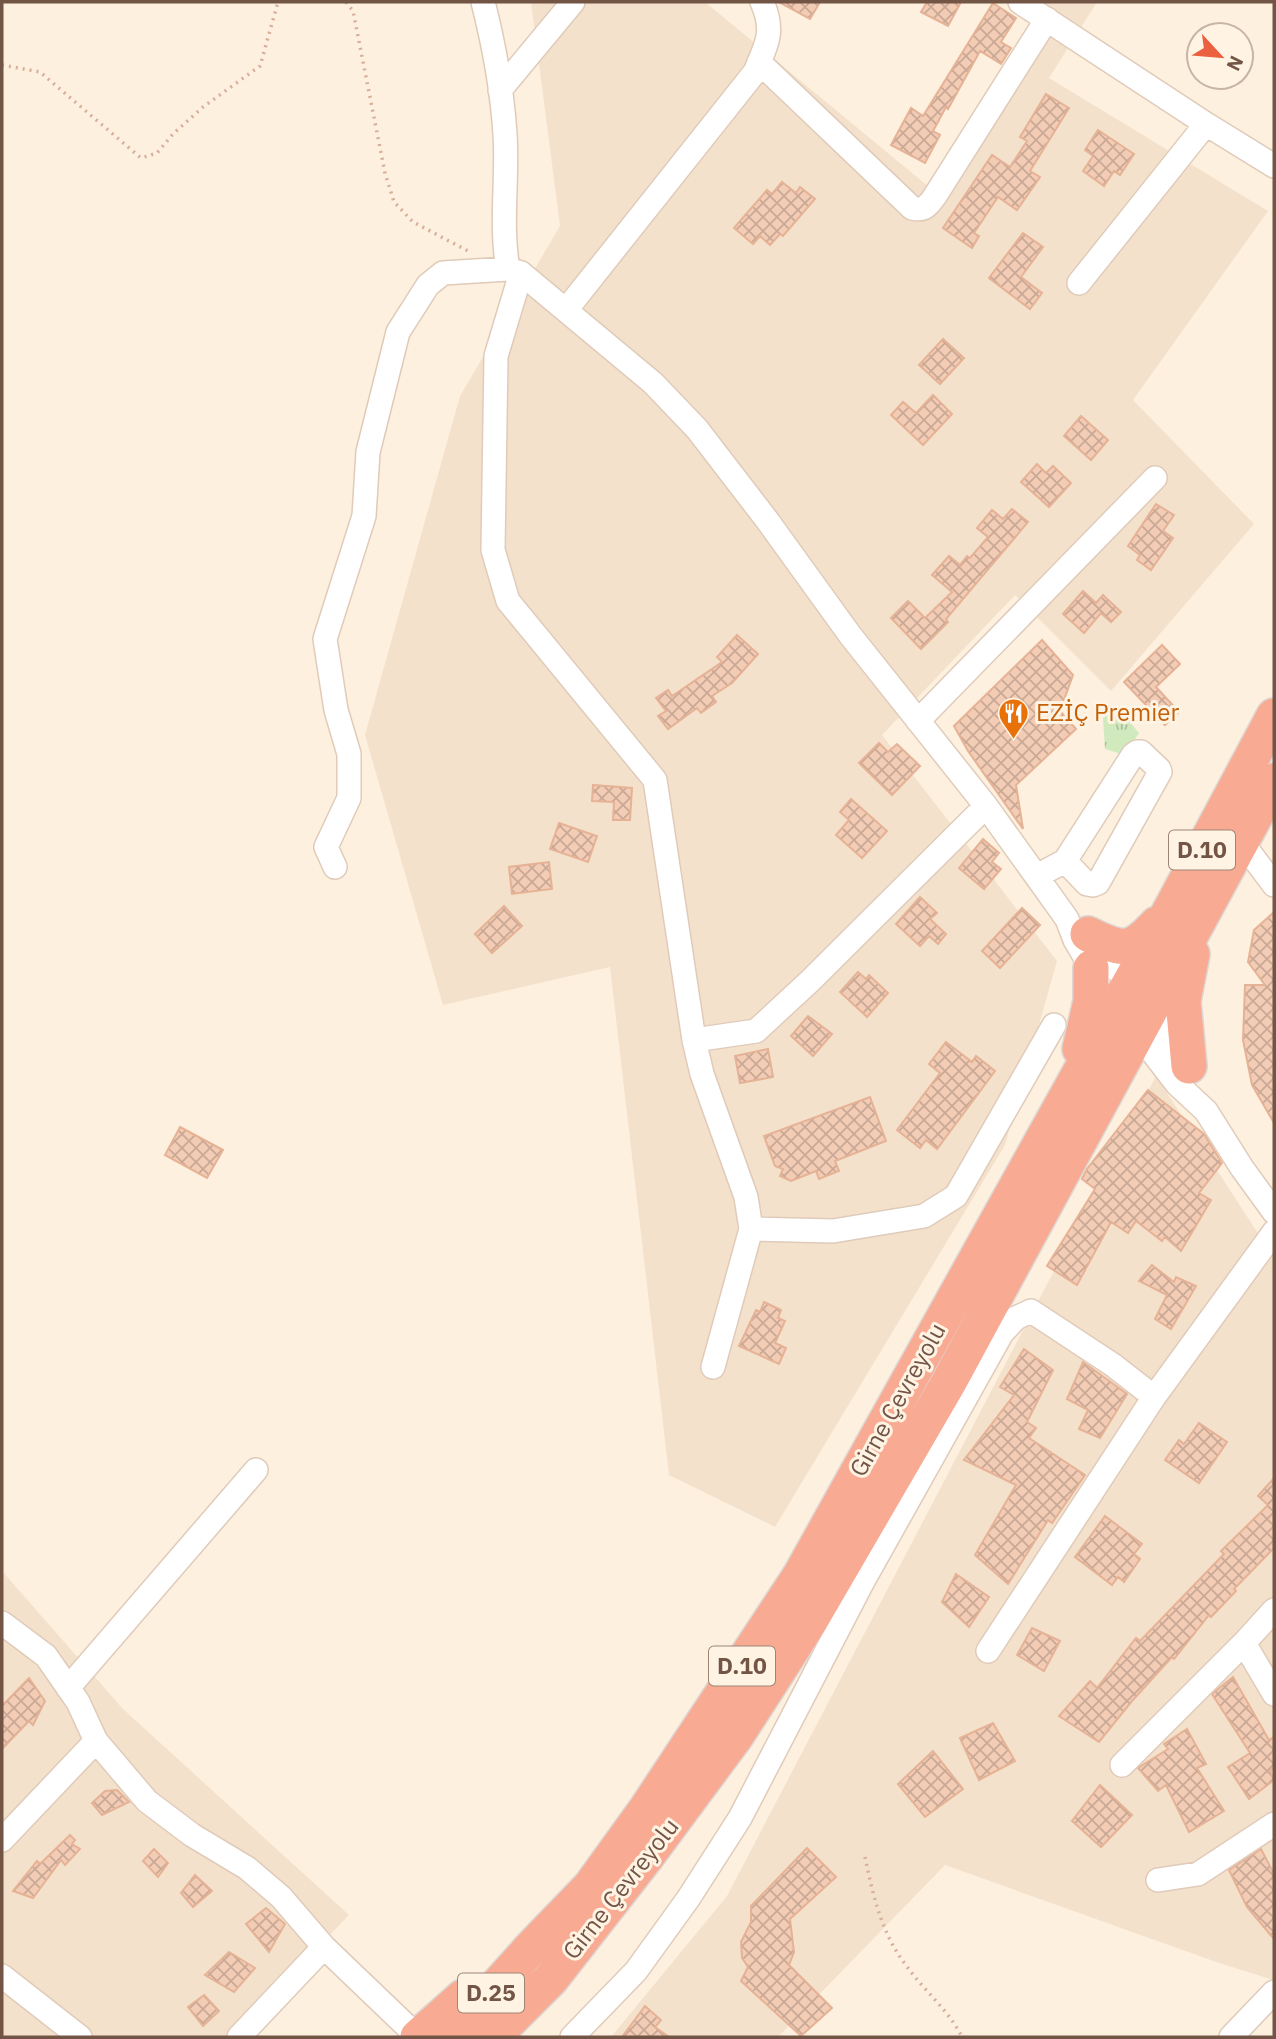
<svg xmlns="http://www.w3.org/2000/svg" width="1276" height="2039" viewBox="0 0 1276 2039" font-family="'IBM Plex Sans',sans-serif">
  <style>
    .residential { fill: #f4e1cc }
    .grass { fill: url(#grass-tufts) }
    .building { fill: url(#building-cross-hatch); stroke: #e6b295; stroke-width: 2 }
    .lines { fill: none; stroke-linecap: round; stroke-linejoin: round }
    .minor-casing { stroke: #e0cbba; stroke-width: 26 }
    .highway-casing { stroke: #ddd6d3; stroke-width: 38 }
    .path { stroke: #d7af99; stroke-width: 3.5; stroke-dasharray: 2 5; stroke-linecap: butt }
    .minor { stroke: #fff; stroke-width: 23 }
    .highway { stroke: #f9aa92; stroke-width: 35 }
    .labels { text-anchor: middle; stroke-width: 6; stroke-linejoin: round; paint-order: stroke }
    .shield { fill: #fff4e4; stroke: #9d8575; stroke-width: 2 }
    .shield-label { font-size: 23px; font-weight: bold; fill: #735546 }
    .food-label { font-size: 24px; fill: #c56008; stroke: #fff4e4; text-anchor: start }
    .street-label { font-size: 24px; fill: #735546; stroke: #fff4e4 }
  </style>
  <defs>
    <pattern id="grass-tufts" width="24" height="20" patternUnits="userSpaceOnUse" patternTransform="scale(1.75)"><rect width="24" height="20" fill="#d0eabd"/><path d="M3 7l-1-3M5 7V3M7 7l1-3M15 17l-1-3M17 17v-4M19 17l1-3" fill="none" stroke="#adc09b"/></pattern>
    <pattern id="building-cross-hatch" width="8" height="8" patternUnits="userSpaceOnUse" patternTransform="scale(1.75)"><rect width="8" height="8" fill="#f3ccb5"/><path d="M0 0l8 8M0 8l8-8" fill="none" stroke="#c9a895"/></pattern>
  </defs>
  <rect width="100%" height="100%" fill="#fdf0de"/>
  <!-- residential -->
  <path class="residential" d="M531,2h174l224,185 118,-185h50l-48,76 219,133 -135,189 121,124 -143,167 -96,-96 -133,140 175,226 -52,184 -230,382 -106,-52 -59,-508 -167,38 -78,-270 95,-339 100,-170z
    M1156,1076l118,182v722l-55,-17 -274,-98 -167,172h-167l116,-141z
    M2,1571l121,138 226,206 -117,122h-230z"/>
  <!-- grass -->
  <path class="grass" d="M1117,707l22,26 -14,22 -20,-6 -2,-31z"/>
  <!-- building -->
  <path class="building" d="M779,2h41l-10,17z
    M927,2h34l-13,24 -27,-14z
    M993,3l23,15 -15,24 10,6 -10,16 -21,-13 -32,58 -2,-2 -13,24 7,4 -15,28 -34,-18 20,-37 12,8z
    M1046,94l23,14 -39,63 10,6 -23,33 -19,-13 -24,36 5,3 -7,12 -29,-20 49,-73 18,12 17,-26 -7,-4z
    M1098,130l36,24 -14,21 -6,-4 -10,15 -21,-15 10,-15 -8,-6z
    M782,182l14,11 4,-6 15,12 -32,37 -3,-2 -10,11 -10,-9 -7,8 -19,-16 33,-38 5,4z
    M1023,233l20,14 -22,30 21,16 -12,16 -41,-31z
    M943,339l21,19 -24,26 -21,-19z
    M933,395l19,19 -29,31 -32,-30 12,-13 13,11z
    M1081,416l27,24 -17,20 -27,-24z
    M1037,464l9,9 7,-7 18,17 -22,24 -28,-25z
    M1156,504l18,11 -11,16 10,7 -22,32 -14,-10 3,-5 -12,-9z
    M1012,509l16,13 -82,97 2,3 -27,27 -30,-31 17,-17 17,17 27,-26 -20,-17 17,-19 11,9 7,-9 3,2 18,-21 -11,-9 15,-18 11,9z
    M1083,591l13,12 7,-8 18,17 -10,10 -10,-9 -17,20 -21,-19z
    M737,635l21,19 -26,29 -20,13 4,6 -15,11 -4,-5 -29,21 -10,-13 8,-5 -10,-13 12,-8 4,6 50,-34 -5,-5z
    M1042,640l31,35 -13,36 16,18 -60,56 7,44 -55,-78 -14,-25z
    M1162,645l18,19 -24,23 23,25 -14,13 -41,-43z
    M879,743l9,9 9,-8 23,22 -28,29 -33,-32z
    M593,785l39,3 -2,32h-17l1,-18 -22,-1z
    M851,799l36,32 -25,27 -26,-23 13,-15 -9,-8z
    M559,823l38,13 -9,26 -38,-13z
    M983,839l16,14 -7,9 9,7 -17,20 -25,-21z
    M549,862l3,27 -40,5 -3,-27z
    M920,897l17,16 -7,6 16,15 -8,10 -9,-8 -9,10 -24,-22z
    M504,906l18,20 -30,27 -17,-19z
    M1022,908l18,17 -40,43 -18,-17z
    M1274,912v211l-22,-38 -9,-45 2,-55h20l-17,-23 6,-32z
    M858,972l8,7 3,-4 19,18 -21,24 -27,-25z
    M808,1016l24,18 -19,22 -22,-20z
    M946,1042l26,20 4,-6 19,15 -58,78 -11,-9 -6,8 -23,-18 43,-57 -11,-9z
    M768,1049l5,28 -33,6 -5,-27z
    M1148,1090l56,44 18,29 -23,30 12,7 -30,51 -16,-14 -3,4 -26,-20 -8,12 -17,-11 -34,63 -30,-19 48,-77 -13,-10 5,-10z
    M870,1097l16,44 -51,20 4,10 -20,8 -3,-8 -25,10 -11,-5 3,-7 -8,-3 -11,-30z
    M180,1127l43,23 -16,28 -42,-23z
    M1152,1265l22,17 2,-5 20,9 -25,43 -16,-10 12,-24 -28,-14z
    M764,1302l17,8 -3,8 7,3 -10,22 11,5 -7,16 -40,-18 17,-36 4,2z
    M1024,1349l29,21 -26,52 9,6 -7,10 56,37 -33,48 -4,-3 -40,64 -33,-29 41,-70 -52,-25 50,-65 -14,-8z
    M1083,1362l44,32 -27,44 -21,-9 9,-19 -21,-11z
    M1199,1423l28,19 -28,41 -34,-23 14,-20 5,4z
    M1274,1478v70l-40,41 2,2 -25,26 -2,-2 -35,44 -2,-2 -40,44 -33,41 -40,-26 31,-35 7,7 39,-50 4,3 84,-87 -3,-3 47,-46 -10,-9z
    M1105,1516l37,28 -8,10 6,5 -16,23 -6,-5 -6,8 -37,-28z
    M956,1574l33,23 -20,30 -27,-25z
    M1032,1628l28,13 -16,30 -27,-16z
    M1233,1677l36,63 5,-3v30l-4,4 4,9 -25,19 -21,-32 22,-14 -38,-59z
    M29,1678l16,23 -12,24 -4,-4 -27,28v-43z
    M993,1723l22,38 -36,19 -19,-42z
    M1187,1729l19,35 -9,4 27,43 -35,21 -23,-47 -8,6 -20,-23 30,-19 -4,-5z
    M933,1751l30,38 -38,28 -27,-33z
    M1100,1785l32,30 -31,32 -29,-26z
    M117,1790l12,12 -27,13 -10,-12 13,-12z
    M70,1835l5,5 -3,4 8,5 -15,16 -4,-5 -28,38 -20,-7 24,-30 3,3z
    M807,1848l29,29 -46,42 4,33 -5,13 43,43 -31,28 -60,-55 7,-14 -6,-9 -1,-16 10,-20v-16z
    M154,1849l14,14 -10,14 -15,-16z
    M1261,1849l13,25v65l-27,-32 -18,-37z
    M195,1875l17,16 -19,16 -12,-14z
    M266,1908l19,16 -16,28 -23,-28z
    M229,1952l26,16 -21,24 -29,-17z
    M204,1995l15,16 -16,15 -15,-19z
    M645,2006l16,14 -6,7 14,10h-47z"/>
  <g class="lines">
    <defs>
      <path id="minor" d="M483,2c11,43 19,87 22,132 3,45 -5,90 3,135l13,4 132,110 44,46 70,91 83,115 136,171 81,113 8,21 23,39
        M1020,2l186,122 68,42
        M759,62l153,146c12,3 16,-2 23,-12l112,-177
        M500,90l73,-88
        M521,273l-25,83 -3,194 15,51 147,179 39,260 8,34 44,123 5,32 -38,138
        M1079,283l127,-159
        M566,310l189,-238c12,-28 20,-41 7,-70
        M918,721l237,-243
        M1241,841l33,44
        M335,867l-9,-20 23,-49v-44l-13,-44 -11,-71 39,-123 4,-64 30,-120 30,-47 15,-12 65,-4
        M1037,876l28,-15 68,-106 4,-3h4l18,17 1,3 -62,111 -5,2 -6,-1 -22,-23
        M1093,939l57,71 35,50
        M1130,1023l47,61 29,27 36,57 32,44
        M694,1040l62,-9 54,-50 176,-175
        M751,1229l82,2 91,-15 32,-20 98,-171
        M2,1623l44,33 32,46 18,39 51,60 45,34 55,33 34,29 43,50 94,90
        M1244,1643l30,51
        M988,1651l166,-254 120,-165
        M68,1688l188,-218
        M1122,1765l122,-122 30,-33
        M2,1840l94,-99
        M1158,1880l40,-6 76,-50
        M2,1976l78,61
        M239,2037l85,-90
        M572,2037l64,-66 52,-72 52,-81 122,-235 140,-250 14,-15 15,-7 82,54 41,32
        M1231,2037l43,-45"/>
      <path id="highway" d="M1088,934c35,17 42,19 69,-10
        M1080,1049l11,-48v-33
        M1189,1066l-6,-65 9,-47
        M418,2037l45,-40
        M451,2037l80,-89 59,-61 57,-79 153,-232 371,-667 103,-193
        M493,2037l58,-58 96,-123 89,-120 74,-115 139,-239 325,-601"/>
    </defs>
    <!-- minor casing -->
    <use href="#minor" class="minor-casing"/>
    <!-- highway casing -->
    <use href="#highway" class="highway-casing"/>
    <!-- path -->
    <path class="path" d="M346,2l7,9 32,162 9,29 19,20 57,30
      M2,65l38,7 101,86 16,-5 16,-19 30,-27 57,-41 18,-64
      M865,1857c8,38 16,75 40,107 18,26 43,45 57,73"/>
    <!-- minor -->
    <use href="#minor" class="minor"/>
    <!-- highway -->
    <use href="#highway" class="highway"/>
  </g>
  <!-- icons -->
  <defs>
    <symbol id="restaurant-pin" viewBox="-11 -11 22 30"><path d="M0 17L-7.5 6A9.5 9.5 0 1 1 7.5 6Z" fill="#e8710a" stroke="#fff4e4"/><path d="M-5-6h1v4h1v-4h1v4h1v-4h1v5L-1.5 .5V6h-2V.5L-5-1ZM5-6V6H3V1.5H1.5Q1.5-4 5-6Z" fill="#fff"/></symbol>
  </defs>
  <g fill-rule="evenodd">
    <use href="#restaurant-pin" x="996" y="696" width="35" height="47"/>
  </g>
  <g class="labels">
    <!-- shield labels -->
    <g class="shield">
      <rect x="1169" y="830.5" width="66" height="39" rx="5"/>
      <rect x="709" y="1646.5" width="66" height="39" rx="5"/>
      <rect x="458" y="1973.5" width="66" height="39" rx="5"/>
    </g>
    <g class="shield-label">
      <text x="1202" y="858">D.10</text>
      <text x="742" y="1674">D.10</text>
      <text x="491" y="2001">D.25</text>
    </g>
    <!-- food labels -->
    <g class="food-label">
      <text x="1036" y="721">EZİÇ Premier</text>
    </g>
    <!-- street labels -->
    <g class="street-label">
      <text transform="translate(898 1400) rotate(-61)" y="8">Girne Çevreyolu</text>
      <text transform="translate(621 1889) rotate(-52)" y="8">Girne Çevreyolu</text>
    </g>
  </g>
  <!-- border -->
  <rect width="1276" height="2039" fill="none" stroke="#735546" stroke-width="7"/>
  <!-- north arrow -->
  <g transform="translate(1220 56) rotate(116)"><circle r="33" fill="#fff4e4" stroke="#c7b4a5" stroke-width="2"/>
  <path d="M0-5L12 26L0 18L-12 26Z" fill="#eb603e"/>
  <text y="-10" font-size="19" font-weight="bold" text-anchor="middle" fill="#735546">N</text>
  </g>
</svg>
